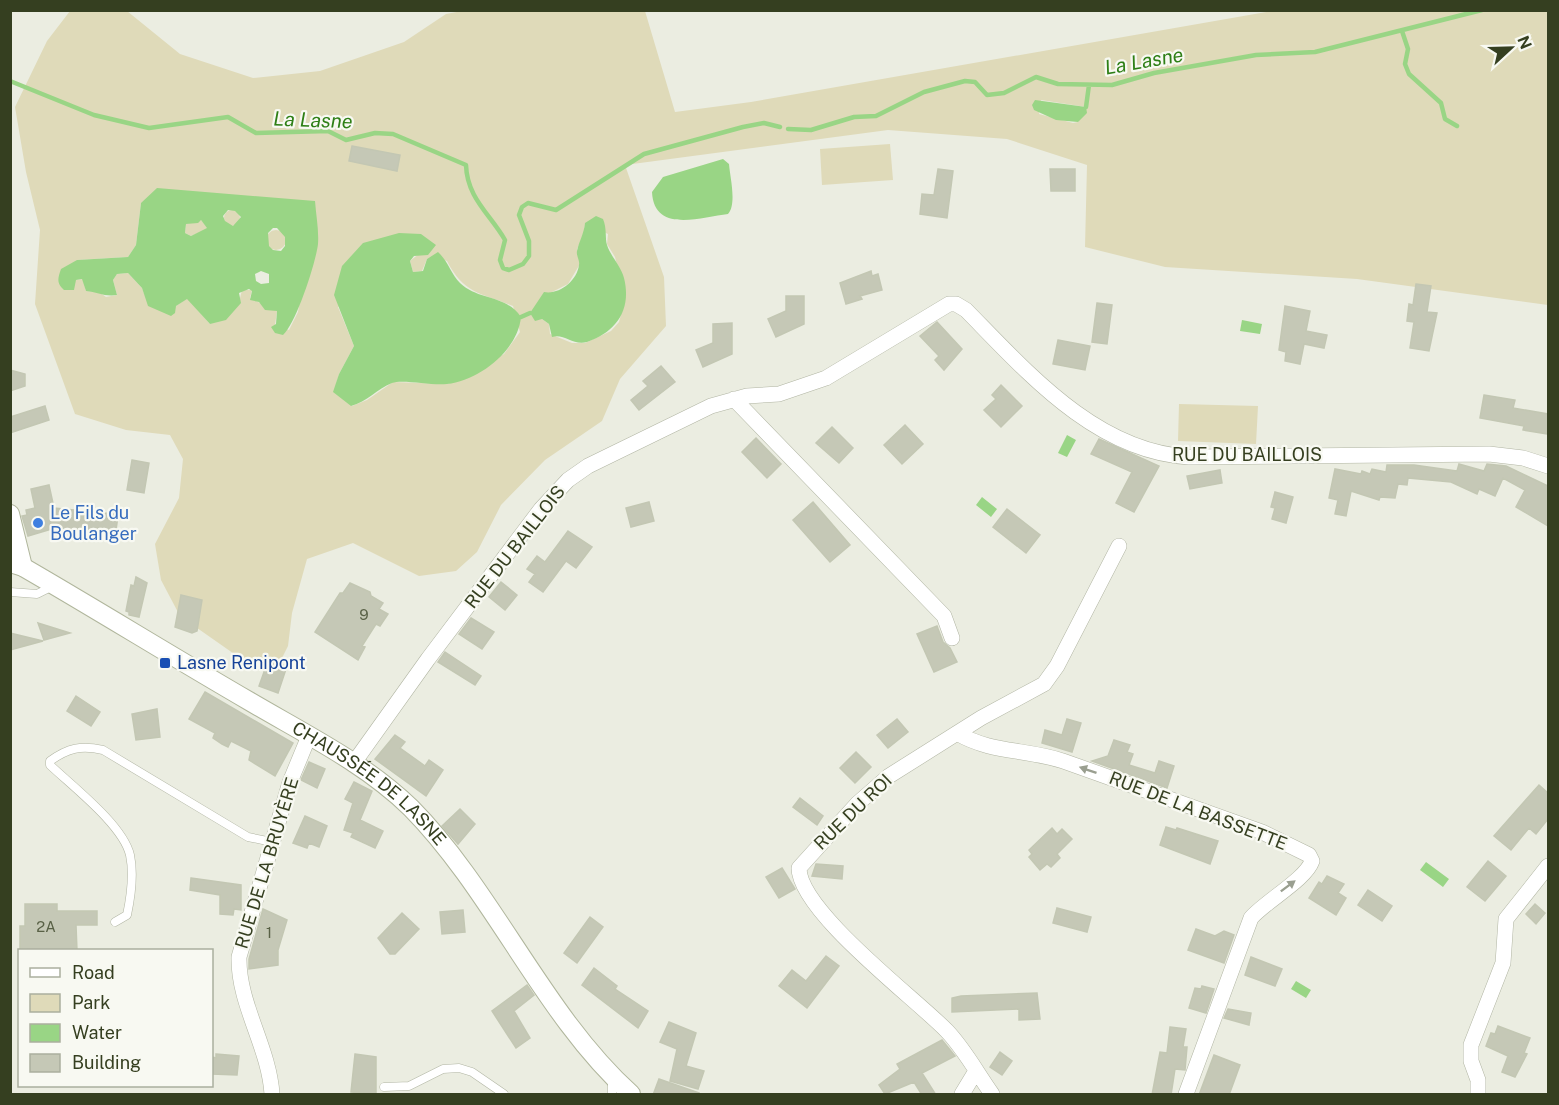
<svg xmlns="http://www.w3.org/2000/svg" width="1559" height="1105" viewBox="0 0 1559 1105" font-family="'Public Sans',sans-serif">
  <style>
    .green { fill: #dfdab9; fill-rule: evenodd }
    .water { fill: #99d585; fill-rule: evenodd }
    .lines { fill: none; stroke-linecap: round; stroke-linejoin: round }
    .stream { stroke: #99d585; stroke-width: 4.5 }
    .building { fill: #c5c8b6; stroke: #c3c7b3; stroke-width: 1.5 }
    .lane-casing { stroke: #b1b5a3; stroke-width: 9 }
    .street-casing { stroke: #b1b5a3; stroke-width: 16 }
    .secondary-casing { stroke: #b0b69c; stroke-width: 20 }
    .lane { stroke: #fff; stroke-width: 8 }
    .street { stroke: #fff; stroke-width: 15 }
    .secondary { stroke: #fff; stroke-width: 18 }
    .oneway { fill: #9a9f90 }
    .shop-dot { fill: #3f7fe0; stroke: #f8f9f2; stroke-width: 2 }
    .transit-dot { fill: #1a4fb4; stroke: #f8f9f2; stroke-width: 2 }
    .labels { text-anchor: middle; stroke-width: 4.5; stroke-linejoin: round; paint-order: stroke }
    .number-label { font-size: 15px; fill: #596146 }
    .street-label { font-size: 18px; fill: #353f20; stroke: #f8f9f2 }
    .shop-label { font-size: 18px; fill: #366cbe; stroke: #f8f9f2; text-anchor: start }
    .transit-label { font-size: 18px; fill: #164399; stroke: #f8f9f2; text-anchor: start }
    .water-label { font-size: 20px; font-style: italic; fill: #2e7f16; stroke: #f8f9f2 }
  </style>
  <rect width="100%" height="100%" fill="#ebede1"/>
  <!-- green -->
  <path class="green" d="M70,11h57l53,43 73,24 67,-7 84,-29 42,-28 16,-3h183l30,101 76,-10 521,-91h276v294l-191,-26 -192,-12 -80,-20 2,-82 -80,-26 -119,-9 -263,35 39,112 2,49 -46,53 -18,42 -57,39 -44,45 -24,47 -21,19 -37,5 -66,-33 -46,16 -15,54 -4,33 -8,16 -23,8 -77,-54 -19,-36 -6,-36 24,-46 4,-39 -13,-24 -44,-5 -51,-16 -40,-110 5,-74 -14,-58 -11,-65 32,-66zM1041,100l45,7 -8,15 -5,1 -34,-9zM315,202l-17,110 -9,18 -14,-5 2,-14 -27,-13 2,-8h-10l-2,8 -30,26 -23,-26 -11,8h-27l-7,-18 -14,-15 -11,1 -4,6 4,15 -11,2 -7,-5 -13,-1 -3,-12 -7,1 1,-20 51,-3 8,-12 5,-42zM585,223l23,11 -1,10 8,13 10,42 -6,23 -8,9 -26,12h-13l-22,-9 -1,-10 -7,-5 8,-26 18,-9 12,-20 -3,-15 7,-15zM434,242l-24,19 3,11 9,-1 5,-12 6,-3 14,5c17,33 34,32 66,45l7,26 -16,22 -56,30 -55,-2 -26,18 -15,6 -18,-14 5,-18 15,-28 -16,-39z
    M890,144l3,36 -71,5 -2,-36z
    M224 218a8 8 0 1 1 16 0a8 8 0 1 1-16 0Z
    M201,220l7,8 -2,2 -15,6 -6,-3 1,-9z
    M266 240a10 10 0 1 1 20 0a10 10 0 1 1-20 0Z
    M1179,404l79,2 -2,38 -78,-3z"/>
  <!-- water -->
  <path class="water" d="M1035,100l51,7 1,6 -9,9 -22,-2 -22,-10 -2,-5z
    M723,159l6,5c1,13 8,40 -1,50 -27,3 -74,20 -76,-22l11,-15z
    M157,188l158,13c1,14 4,29 3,43 -2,18 -22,80 -35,91l-8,-2 -4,-6 5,-3 1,-13 -12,-1 -6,-8 -9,-2 2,-9 -3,-2 -10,4 2,10 -15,17 -16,4 -23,-25 -11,7 -1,7 -4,3 -23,-10 -6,-18 -14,-15 -11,1 -4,6 4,15c-12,2 -20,-3 -31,-4l-4,-12 -6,1 -2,10h-10c-8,-7 -6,-12 -3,-21l16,-9 51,-3 8,-12 5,-42zM228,210l7,1 6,6 -8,9 -8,-5 -2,-5zM201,220l6,8 -16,8 -6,-3 1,-9 12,-1zM273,228h4l8,9v9l-4,5 -8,-1 -4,-4 -1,-13zM261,271l8,3v9l-8,1 -5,-3 -1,-7z
    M596,216l7,3c4,9 2,20 4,26 4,12 14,21 17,33 8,32 -8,54 -37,64 -14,4 -23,-9 -35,-5l-3,-13 -7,-5 -7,2 -5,-8 14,-21c15,3 33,-11 35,-27 1,-5 -3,-9 -2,-14 2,-10 7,-17 8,-28z
    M399,233l22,1 15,11 -8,10 -14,1 -4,5 3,11 10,-1 4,-12 11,-7c10,9 13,22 22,31 19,18 45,11 61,34 -3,33 -41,63 -74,67 -15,2 -44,-5 -55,-1 -15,6 -25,19 -41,23l-18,-14 6,-18 15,-28 -20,-51 8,-29 21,-23z
    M1242,320l20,4 -2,10 -20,-3z
    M1067,435l9,5 -9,17 -9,-4z
    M982,497l15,12 -6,8 -15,-12z
    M1426,862l23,17 -6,8 -23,-17z
    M1296,981l15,9 -5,8 -15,-9z"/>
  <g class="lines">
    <!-- stream -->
    <path class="stream" d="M1402,31l6,18 -3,15 4,10 32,29 4,16 12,7
      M10,81l84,34 55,13 79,-11 28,16 72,-2 18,9 29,-7 18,1 73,31c1,33 24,49 39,75l-5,20 3,8 6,2 14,-6 6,-8v-15l-10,-26 3,-8 6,-4 28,7 88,-56 99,-27 21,-4 16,4
      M1086,107l3,-22
      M788,129l23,1 43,-13 22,-1 48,-24 41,-11 10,1 12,13 17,-2 32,-16 22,7 54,1 42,-12 102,-18 59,-3 167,-42
      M521,317l9,-4"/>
  </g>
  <!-- building -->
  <path class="building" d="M352,146l48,9 -3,16 -48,-10z
    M938,169l15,2 -6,47 -27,-4 2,-20 12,1z
    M1050,169h25v22h-24z
    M871,271l1,5 6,-2 4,16 -22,6 2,3 -16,5 -6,-21z
    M1416,284l15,2 -4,26 10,1 -8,38 -19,-3 4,-26 -7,-1 2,-17 4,1z
    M786,296h18v28l-28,13 -8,-18 18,-8z
    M1097,303l15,2 -5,39 -15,-2z
    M1285,306l25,5 -4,20 21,4 -3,13 -20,-4 -4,20 -15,-3 1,-9 -7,-2z
    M937,322l25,27 -18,21 -9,-10 4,-4 -19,-20z
    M732,323v31l-29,13 -7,-17 17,-7v-19z
    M1058,340l32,6 -5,24 -32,-6z
    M661,366l14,16 -36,28 -8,-10 17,-14 -5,-5z
    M10,370l15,4v12l-15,5z
    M1001,385l21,21 -21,21 -17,-17 12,-11 -4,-4z
    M1484,395l31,5 -2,8 35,6v20l-25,-4 1,-4 -44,-8z
    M45,406l4,14 -39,13v-16z
    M905,425l18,19 -21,20 -18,-19z
    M832,427l21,21 -14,15 -23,-20z
    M756,438l25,26 -14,14 -25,-26z
    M1099,439l60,27 -25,46 -18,-9 16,-31 -41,-18z
    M132,460l17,3 -5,30 -17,-3z
    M1459,464l25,7 3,-7 19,2 42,20v40l-32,-19 9,-17 -22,-12 -8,18 -16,-7 -2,5 -26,-12 -43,-4 -1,7 -9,-1 -3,14 -15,-1 -1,3 -28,-9 -5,25 -11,-2 3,-14 -9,-2 6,-29 26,5 1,-3 8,3 2,-5 14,3 1,-7h27l43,6z
    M1220,470l2,13 -32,6 -3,-13z
    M49,485l5,23 60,6 4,2 -2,14 -20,-2v5l-41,-5 -27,8 -6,-20 5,-1 -1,-5 9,-2 -4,-19z
    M1275,492l18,5 -7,26 -14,-4 3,-11 -4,-1z
    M649,502l5,19 -23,6 -5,-19z
    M813,502l37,43 -20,17 -37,-42z
    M1007,509l33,26 -14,18 -33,-26z
    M568,531l24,16 -16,21 -10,-7 -23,31 -14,-10 6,-8 -8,-5 10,-13 8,6z
    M136,577l11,6 -8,34 -10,-2v-3l-3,-1 5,-26 3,1z
    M501,582l16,13 -12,15 -16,-13z
    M350,583l20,9 1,4 12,7 -4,6 9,5 -8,12 -4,-2 -14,22 3,1 -7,13 -43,-28 25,-39h3z
    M181,595l21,5 -5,31 -5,2 -17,-6z
    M471,618l23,14 -12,17 -23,-15z
    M38,623l32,10 -26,7z
    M937,626l6,16 7,6 7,14 -23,10 -17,-38z
    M10,633l33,8 -33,9z
    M445,652l36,24 -6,9 -37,-23z
    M268,661l19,5 -9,27 -19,-7z
    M205,692l88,51 -18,33 -26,-16 2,-9 -20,-10 -3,6 -6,-3 -9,-6 2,-5 -26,-14z
    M76,696l24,16 -9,14 -24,-15z
    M157,709l3,28 -24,3 -4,-26z
    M897,719l11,13 -20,16 -11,-13z
    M1067,719l14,4 -9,29 -30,-9 3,-13 17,5z
    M395,735l10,7 -5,6 25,18 4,-6 14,10 -17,26 -51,-37z
    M1114,740l16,5 -3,7 6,2 -4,11 26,8 4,-12 15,5 -7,22 -75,-27 16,-5z
    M856,752l15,15 -16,16 -15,-15z
    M309,762l16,7 -8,19 -16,-8z
    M354,782l18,9 -12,29 23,11 -8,17 -24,-11 2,-4 -9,-3 9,-27 -8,-4z
    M1539,785l9,8v26l-12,15 -7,-6 -18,22 -17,-14z
    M800,798l23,18 -6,9 -24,-18z
    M460,809l15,15 -17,20 -16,-18z
    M305,816l22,10 -8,21 -10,-4 -2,5 -14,-5z
    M1166,827l10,3 1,-2 41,13 -8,23 -50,-19z
    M1052,828l5,6 5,-5 10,10 -15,15 3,4 -9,9 -4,-3 -7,6 -11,-13 3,-3 -3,-4z
    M1488,861l18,15 -21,25 -18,-14z
    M816,864l27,2 -1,13 -30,-3z
    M782,868l13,21 -16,9 -13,-21z
    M1327,876l17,8 -6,9 8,5 -10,17 -27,-17 10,-16 3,2z
    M191,878l50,7v25l-7,-1 -1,6 -13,-1v-19l-30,-5z
    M1368,890l24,16 -10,15 -24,-16z
    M25,904h32v7h40v14h-21l1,26 -57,-2v-23h5z
    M1535,904l10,9 -9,11 -10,-10z
    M1057,908l34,9 -4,15 -34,-9z
    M263,909l24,11 -9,30v15l-29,4v-10z
    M463,910l2,22 -23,2 -2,-22z
    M402,913l17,16 -24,25h-5l-12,-16z
    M590,917l13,10 -26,36 -13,-10z
    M1196,929l19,7 9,-5 10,4 -10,28 -36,-13z
    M826,956l13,10 -32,42 -28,-22 13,-16 14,11z
    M1251,957l31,12 -7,17 -30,-11z
    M594,968l23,18 -2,3 33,22 -10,17 -56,-43z
    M527,985l7,10 -20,16 16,27 -14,10 -24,-37z
    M1202,986l12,3 -8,24 -17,-5 6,-20 6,1z
    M1037,993l3,26 -21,1v-11l-67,3v-14l9,-2z
    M1228,1009l23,4 -2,12 -25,-7z
    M669,1022l27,11 -10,33 18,5 -6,18 -28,-8 7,-32 -17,-7z
    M1498,1026l32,12 -6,15 3,1 -12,23 -13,-5 6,-16 -22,-10 5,-13 4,1z
    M1170,1027l16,2 -3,18h4l-2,23 -10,-1 -4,26h-19l8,-43 7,1z
    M942,1040l13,16 -33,17 14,22h-14l-8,-13 -29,12 -6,-9 21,-16 -3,-5z
    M1000,1052l12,9 -10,14 -12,-8z
    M216,1054l23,2 -2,19 -25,-1v-17l4,1z
    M355,1054l21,3v37l-25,-2z
    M1214,1055l26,10 -11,30h-30z
    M659,1079l40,14 -1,2h-45z"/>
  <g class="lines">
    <defs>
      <path id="lane" d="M10,592l27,2 16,-8
        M115,922l12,-7c4,-19 7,-41 3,-60 -7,-30 -58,-69 -80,-90v-4c18,-13 31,-16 53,-11l145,87 24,5
        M612,1078v16
        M384,1087l25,-1 34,-17 16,-1 13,4 32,22"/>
      <path id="street" d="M734,399l210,217 8,22
        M957,733c33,20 70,16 106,28l199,71 47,23 3,6c-6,18 -46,40 -61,57l-65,176
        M353,764l75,-105 113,-150 27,-29 20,-14 123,-60 36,-10 32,-2 47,-16 123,-74h7l10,6c61,62 130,142 223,147l300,-3 34,4 25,8
        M272,1094c-3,-47 -34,-90 -33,-137l51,-175 19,-46
        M962,1094l14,-23
        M992,1094c-15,-21 -27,-44 -45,-63 -31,-32 -148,-120 -148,-163l58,-64 32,-28 92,-58 63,-34 13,-18 62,-120
        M1478,1094v-14l-7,-19v-16l32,-82 3,-44 42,-53"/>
      <g id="secondary">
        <path d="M10,514l13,53"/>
        <path id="s1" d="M10,563l13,4c76,44 150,90 226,134 54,32 116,62 162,107 83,84 133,208 220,286"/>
      </g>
    </defs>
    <!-- lane casing -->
    <use href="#lane" class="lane-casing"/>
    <!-- street casing -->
    <use href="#street" class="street-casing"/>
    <!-- secondary casing -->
    <use href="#secondary" class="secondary-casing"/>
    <!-- lane -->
    <use href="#lane" class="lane"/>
    <!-- street -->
    <use href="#street" class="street"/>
    <!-- secondary -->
    <use href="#secondary" class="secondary"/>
  </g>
  <!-- one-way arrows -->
  <defs><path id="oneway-solid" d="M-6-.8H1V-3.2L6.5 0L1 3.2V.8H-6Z" transform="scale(1.5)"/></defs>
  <g class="oneway">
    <use href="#oneway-solid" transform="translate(1088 770) rotate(-161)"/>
    <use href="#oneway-solid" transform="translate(1288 886) rotate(-37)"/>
  </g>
  <!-- markers -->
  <circle class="shop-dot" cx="38" cy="523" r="6"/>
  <rect class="transit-dot" x="159" y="657" width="12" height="12" rx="3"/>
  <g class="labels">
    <!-- number labels -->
    <g class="number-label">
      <text x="364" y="620">9</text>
      <text x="46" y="932">2A</text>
      <text x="269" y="938">1</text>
    </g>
    <!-- street labels -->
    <g class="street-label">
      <text x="1247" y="461">RUE DU BAILLOIS</text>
      <text transform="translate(515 547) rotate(-52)" y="6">RUE DU BAILLOIS</text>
      <text dy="6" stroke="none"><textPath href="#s1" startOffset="423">CHAUSSÉE DE LASNE</textPath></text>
      <text transform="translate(1198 811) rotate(21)" y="6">RUE DE LA BASSETTE</text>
      <text transform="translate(853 812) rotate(-44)" y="6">RUE DU ROI</text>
      <text transform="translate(267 863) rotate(-73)" y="6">RUE DE LA BRUYÈRE</text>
    </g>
    <!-- shop labels -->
    <g class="shop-label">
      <text x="50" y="519">Le Fils du<tspan x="50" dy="21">Boulanger</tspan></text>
    </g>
    <!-- transit labels -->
    <g class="transit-label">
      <text x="177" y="669">Lasne Renipont</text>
    </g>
    <!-- water labels -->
    <g class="water-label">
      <text transform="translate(1144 61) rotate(-10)" y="7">La Lasne</text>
      <text transform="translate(313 120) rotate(2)" y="7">La Lasne</text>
    </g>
  </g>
  <!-- border -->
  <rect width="1559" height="1105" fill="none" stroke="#353f20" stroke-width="24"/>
  <!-- legend -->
  <rect x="18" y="949" width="195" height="138" fill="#f8f9f2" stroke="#aaaf9e" stroke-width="1.5"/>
  <rect x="30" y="968" width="30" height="9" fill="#ffffff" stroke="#aaaf9e" stroke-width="1.5"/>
  <text x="72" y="979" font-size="18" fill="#353f20">Road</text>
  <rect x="30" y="994" width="30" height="18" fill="#dfdab9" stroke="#aaaf9e" stroke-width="1.5"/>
  <text x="72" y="1009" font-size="18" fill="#353f20">Park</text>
  <rect x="30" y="1024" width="30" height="18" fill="#99d585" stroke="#aaaf9e" stroke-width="1.5"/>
  <text x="72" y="1039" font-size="18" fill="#353f20">Water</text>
  <rect x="30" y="1054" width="30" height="18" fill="#c5c8b6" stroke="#aaaf9e" stroke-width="1.5"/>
  <text x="72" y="1069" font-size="18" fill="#353f20">Building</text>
  <!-- north arrow -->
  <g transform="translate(1511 48) rotate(68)" stroke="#f8f9f2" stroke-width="4.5" paint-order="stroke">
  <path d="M0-4.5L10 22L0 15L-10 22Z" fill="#353f20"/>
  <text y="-9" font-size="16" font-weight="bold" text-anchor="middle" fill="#353f20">N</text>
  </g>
</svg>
